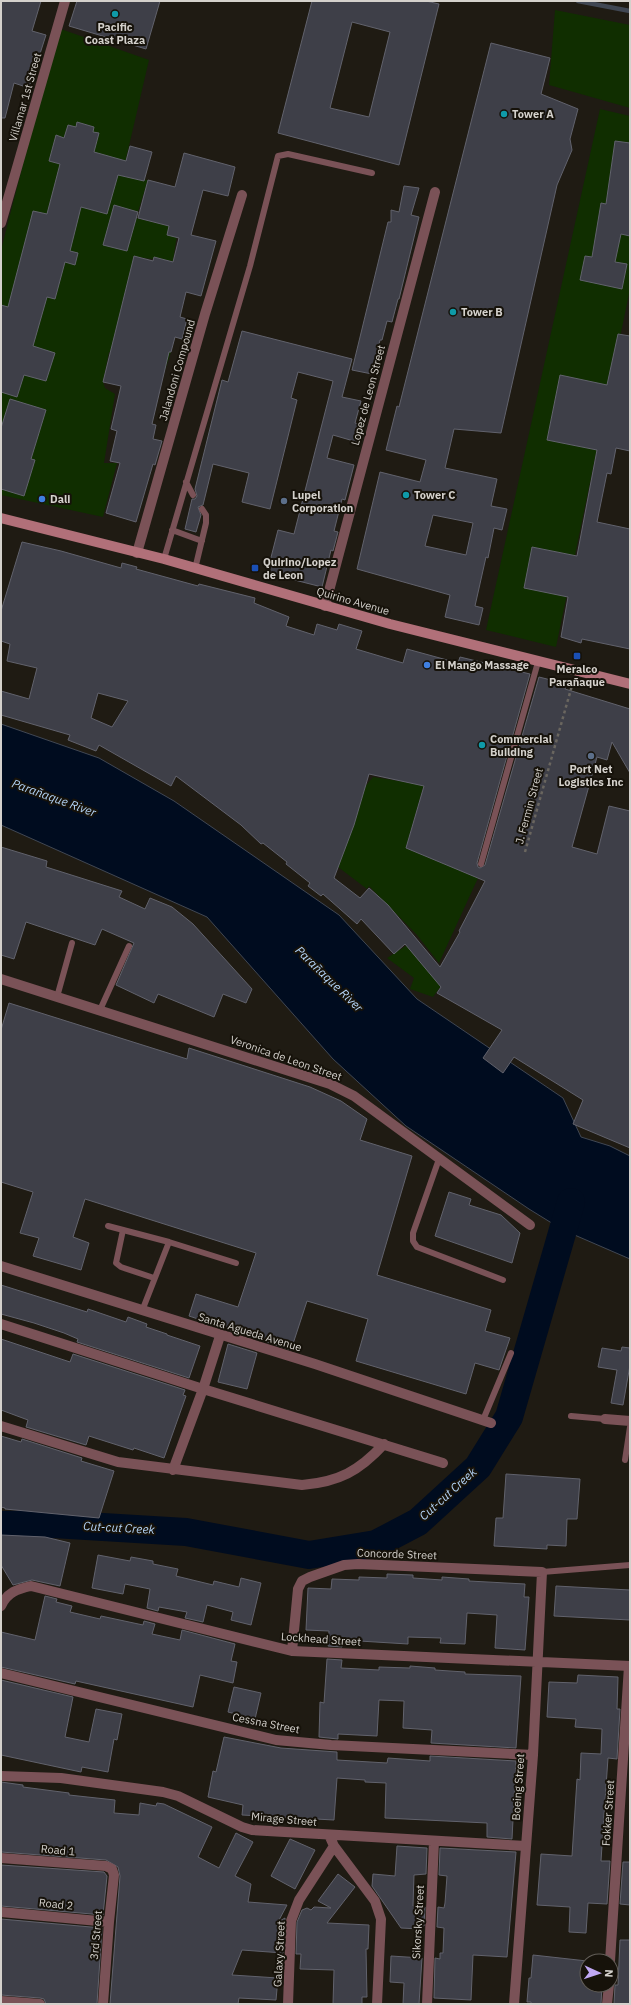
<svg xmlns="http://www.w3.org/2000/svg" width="631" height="2005" viewBox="0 0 631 2005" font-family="'IBM Plex Sans',sans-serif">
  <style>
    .green { fill: #102e00 }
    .water { fill: #000c1f; stroke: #404753 }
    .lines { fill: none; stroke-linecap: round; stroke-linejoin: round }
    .stream { stroke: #404753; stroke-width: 4.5 }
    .river { stroke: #000c1f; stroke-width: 28 }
    .building { fill: #3e3f48; stroke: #61626c; fill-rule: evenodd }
    .path { stroke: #6a665f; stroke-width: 2.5; stroke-dasharray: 3 3; stroke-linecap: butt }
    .service { stroke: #7a5257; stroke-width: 6 }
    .minor { stroke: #7a5257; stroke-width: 10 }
    .secondary { stroke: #b17079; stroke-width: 10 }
    .culture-dot { fill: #0f9aa8; stroke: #16120a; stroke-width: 1.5 }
    .shop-dot { fill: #3f7fe0; stroke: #16120a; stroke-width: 1.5 }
    .service-dot { fill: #5c6f8a; stroke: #16120a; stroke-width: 1.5 }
    .transit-dot { fill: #1a4fb4; stroke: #16120a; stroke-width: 1.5 }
    .labels { text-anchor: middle; stroke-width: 4; stroke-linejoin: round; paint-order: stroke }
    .poi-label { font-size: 11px; font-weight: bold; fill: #d4d1cc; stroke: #16120a; text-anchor: start }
    .street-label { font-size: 11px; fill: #d4d1cc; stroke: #16120a }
    .water-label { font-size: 12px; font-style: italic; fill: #b3d3f6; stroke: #16120a }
  </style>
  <rect width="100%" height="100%" fill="#1f1b13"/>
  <!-- green -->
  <path class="green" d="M555,10l75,15v83l-81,-23z
    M58,28l91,32 -27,116 26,4 -12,38 42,10 -5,33 -39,-4 -20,80 57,15 -6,18 -56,-18 -6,30 2,6 10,6 -11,69h13l-14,54 -102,-22v-245z
    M600,109l30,7v173l-74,358 -70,-17z
    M458,663l-52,185 72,30 -39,85 -22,-28 -48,-49 -2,3 -29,-22 26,-79 9,-11 45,7z
    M412,942l33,38 -12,17 -23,-8 4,-11 -27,-20z"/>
  <!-- water -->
  <path class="water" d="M1,724l98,34 75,43 165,114 78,84 146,99 18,39 29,9 20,10v103l-67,-29 -34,-21 -123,-83 -73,-67 -126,-142 -206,-92z"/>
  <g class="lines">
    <!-- stream -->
    <path class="stream" d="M578,1l52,10"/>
    <!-- river -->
    <path class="river" d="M1,1525l52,-1 133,8 123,23 67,-11 42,-22 60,-55 31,-50 62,-215"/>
  </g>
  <!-- building -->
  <path class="building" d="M1,1h40l-9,30 14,4 -17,53 -15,-5 -9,35h-4z
    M77,1h83l-14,48 -77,-23z
    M312,1h114l13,3 -40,161 -121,-32zM352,22l38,10 -21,85 -39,-9z
    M491,43l59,15 -9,36 37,15 -8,30 2,11 -15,35 -56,248 -47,-4 -9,39 52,11 -6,27 16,3 -5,21 -8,-2 -6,30 -2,-1 -11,49 8,2 -4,17 -34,-8 5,-22 -93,-26 23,-97 40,10 6,-22 -40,-10 11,-44 2,1zM433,515l40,8 -7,32 -41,-9z
    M77,122l17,5 -1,5 6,1 -5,19 32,9 4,-15 22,6 -8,29 -26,-6 -11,39 -26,-7 -11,44 8,2 -3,12 -10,-3 -10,37 -8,-2 -14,49 22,7 -9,28 -22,-6 -7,22 -16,-5v-87l7,2 25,-96 14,3 13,-50 -11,-3 7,-26 8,3 4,-13 8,2z
    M615,141l15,2v93l-9,-2 -6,28 12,2 -5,25 -42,-9 5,-24 7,1 9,-54 5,1z
    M184,153l51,14 -7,29 -25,-6 -12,45 25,6 -15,55 -15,-4 -6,25 7,2 -5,20 -7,-2 -4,15h-2l-17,72 4,1 -3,14 9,2 -7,24 -2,-1 -17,58 -30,-9 14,-50 -10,-2 7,-30 -6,-2 10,-43 -18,-4 31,-126 19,5 1,-4 19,5 6,-24 -12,-3 2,-9 -31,-8 10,-38 27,7z
    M404,186l15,2 -8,27 8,2 -20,82h-1l-6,23 -5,-1 -5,19h-2l-8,34 -20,-4 36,-148h3v-12l8,2z
    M114,205l24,7 -11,39 -24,-6z
    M242,331l110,28 -10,38 19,4 -6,22 7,2 -5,17 -24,-7 -6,23 27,7 -9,35 -3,-1 -8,32 4,1 -5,19 -2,-1 -9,37 -55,-14 11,-43 16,4 39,-153 -35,-9 -7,26 6,2 -27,109 -28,-7 7,-29 -36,-9 -10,41 -5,2 3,8 -5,17 -11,-3 7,-30h3l2,-3 -2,-7 27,-109 6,2z
    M618,334l12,2v115l-14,-3 -5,26 -4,-1 -10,49 33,7v120l-48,-10 -1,4 -20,-6 7,-40 -44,-9 8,-41 45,9 20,-106 -50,-10 13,-65 47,10z
    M10,399l36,11 -15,49 4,1 -11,36 -23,-7v-61z
    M22,542l39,9 60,17 1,-5 15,4 -1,2 62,17 1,-2 56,14 -1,5 35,14 -3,9 28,9 3,-11 20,6 2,-6 23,7 -6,18 47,14 4,-14 51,14 2,-6 70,17 -53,189 1,4 2,1 5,-3 54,-188 28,7 -2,5 65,20v64l-18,-31 -5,18 -10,-3 -25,90 25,7 12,-48 21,5v337l-57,-24 10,-24 -69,-43 -11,16 -20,-15 19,-28 -65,-37 4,-6 -36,-43 -11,10 -33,-35 -4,5 -34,-30 -2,2 -13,-10 2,-3 -24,-19 1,-2 -24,-19 -2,1 -20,-19 -65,-49 -5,10 -72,-41 -3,6 -28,-11 2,-5 -69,-20v-24l28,8 8,-31 -30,-7 3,-17 -9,-3v-30zM98,693l30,8 -16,26 -21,-9zM369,774l55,12 -18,62 79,33 -26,50 1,1 -20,35 -52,-62 -19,-17 -9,10 -26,-20 20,-53z
    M1,847l46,14 -1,6 76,24 -3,6 26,12 5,-11 22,9 21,17 59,65 -6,14 -23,-9 -9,23 -56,-23 -4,9 -38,-18 18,-42 -32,-14 -7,16 -69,-23 -12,37 -13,-4z
    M9,1003l178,56 2,-11 121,39 31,14 26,18 -7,21 52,16 -35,119 114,35 -6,21 25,7 -11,32 -24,-7 -9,31 -110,-33 12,-42 -61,-18 -16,49 -102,-34 7,-22 42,13 18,-54 -171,-54 -12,38 16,6 -8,27 -48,-14 6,-18 -19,-5 13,-41 -32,-10v-152z
    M449,1192l22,7 -2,6 32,10 19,18 -8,30 -77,-27z
    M1,1285l86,27 1,-3 38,13 2,-5 19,7 -1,3 21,7v1l33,11 -11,32 -112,-36 1,-3 -14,-6 -30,-10 -33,-9z
    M1,1339l69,23 3,-8 112,36 -2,5 3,1 -22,62 -30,-10 -1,2 -44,-14 -3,9 -60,-18 2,-7 -27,-10z
    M228,1344l29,9 -10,36 -29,-7z
    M622,1347l8,1v17l-7,40 -12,-2 6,-33 -19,-3 4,-19 19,3z
    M1,1436l20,6 1,-3 60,19 -1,3 33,10 -15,47 -94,-9v-1l-4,-1z
    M506,1474l74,5 -3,40h-10l-1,27 -19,-1v4l-53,-3 2,-28h7z
    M1,1535l44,2 25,6 -10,43 -28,-6 -19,5 -12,-20z
    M98,1555l32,6 1,-4 22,4v3l25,5 -2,7 37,9 1,-4 25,6 2,-9 20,5 -10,42 -20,-5 2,-8 -26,-7 -4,17 -18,-4 2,-6 -28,-5 -1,4 -11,-3 3,-19 -25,-5 -2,10 -31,-6z
    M387,1574l26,1v3l29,2v-3l27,2v2l56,3 -1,13h5l-4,53 -30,-2 2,-33 -30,-2 -2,31 -25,-1 1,-5 -33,-1v7l-65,-4 -1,7 -14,-1 1,-15 -23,-1 2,-42 23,1 1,-10 27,1v-3l28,1z
    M556,1586l74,4v30l-76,-4z
    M45,1596l12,3 -1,3 16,4 -2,6 30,7 1,-3 42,9 1,-4 11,3 -3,10 28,6 2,-10 53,14 -4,17 6,1 -4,21 -33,-8 -7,32 -117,-26 -1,3 -74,-17v-35l34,8z
    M327,1659l15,1 -1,8 38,2v-3l31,1v-2l25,2v2l30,2v2l56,2 -5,72 -85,-5 1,-13 -29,-2 1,-27 -25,-1 -2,36 -39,-2v5l-19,-2 1,-35 4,1z
    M578,1675l40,2 -1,32h3l-3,50 -9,-1 -5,72 -2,31h9l-3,43 -19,-1 -2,30 -17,-1 1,-25 -33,-2 4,-51 31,2 5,-77 3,1 1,-27 20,1 1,-25 -27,-2 1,-8 -29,-2 2,-35 28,1z
    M1,1680l72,17 -8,40 24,5 7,-33 26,5 -5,26 -3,-1 -6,33 -26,-5 -1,5 -80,-17z
    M234,1687l27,6 -6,26 -27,-7z
    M224,1737l57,11 56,4v8l50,3 1,-5 42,3v-5l86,5 -4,78 -25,-2v-14l-102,-5 1,-35 -21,-1v-2l-28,-2 -3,42 -92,-5 1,-10 -35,-8 5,-26 3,1z
    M1,1782l22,3v2l46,6v2l46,5 -1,13 25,2 1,-12 16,3 1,-3 7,1 48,23 -14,30 21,11 17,-35 17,9 -18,34 16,8 -3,18 39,3 -9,17 7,-4 -2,35 -41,-3 -10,25 46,3 -2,22 -37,-2 -1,6h-128l10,-128 -2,-9 -12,-7 -105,-8z
    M290,1839l25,11 -20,39 -24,-13z
    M397,1846l30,2 -1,26 -12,1 -1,31 12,1 -1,19h-3l-1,3 -19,-1 -29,-42 1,-12 22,2z
    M440,1848l76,4 -9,105 -34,-2 -2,45 -37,-2 1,-40 5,1v-6h3l1,-25 -7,-1 1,-20 6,1 1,-5 2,-27 -8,-1z
    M623,1862h7v43l-10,-1z
    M1,1865l103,7 3,4 -4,39 -102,-9z
    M338,1874l17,13 -28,36 42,2 -1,24h-2l1,48h-5v7h-29l1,-34 -34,-1 1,-15h-5l1,-32 5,-12 5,-2 4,2 3,-3 17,1 -13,-7z
    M1,1919l101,9 -5,76h-51l-2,-5 -4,-1 -39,-3z
    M620,1940h10v64h-16l1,-19h3z
    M533,1955l54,6v24h15l-1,19h-70v-2h-4l2,-24h2z
    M391,1956l31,2 -3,46h-16l1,-21 -14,-1z"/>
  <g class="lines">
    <!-- path -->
    <path class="path" d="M525,852l48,-170"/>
    <!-- service -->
    <path class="service" d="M186,482l7,13
      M172,530l30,11
      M164,559l86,-293 28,-110 10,-2 84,19
      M195,569l11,-46v-8l-4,-6
      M481,864l57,-202
      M57,997l15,-54
      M100,1010l29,-64
      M439,1159l-26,74v8l4,6 86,33
      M108,1226l61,16
      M123,1230l-7,33 5,4 33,11
      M142,1311l27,-69 67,21
      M571,1416l34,3
      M483,1420l28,-67
      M625,1460l5,-33
      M542,1572l88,-7"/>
    <!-- minor -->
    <path class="minor" d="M1,223l64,-222
      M137,553l68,-239 37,-119
      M325,606l110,-414
      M1,979l329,105 24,12 176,129
      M1,1266l314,98 176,59
      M1,1324l202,65 240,74
      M605,1419l25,2
      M1,1426l117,36 184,23c37,-3 57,-14 82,-41
      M173,1470l30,-81 17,-53
      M1,1606c6,-14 17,-17 30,-20l261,65 338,15
      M292,1651l6,-62 4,-8 8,-4 34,-12 14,-1 184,8 -9,183 -19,249
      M1,1673l275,67 55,5 202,10
      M1,1776l60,2 102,14 15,4 64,31 10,3 274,16
      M329,1835l5,11 41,55 6,18 -4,85
      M1,1858l105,8 6,3 2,6 -5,47 -6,82
      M1,1912l108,10
      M610,1961l19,-295
      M1,2001l39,3
      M288,2004l3,-83 8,-21 35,-54
      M427,2004l7,-163
      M607,2004l2,-19"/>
    <!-- secondary -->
    <path class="secondary" d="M1,518l163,41 226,65 240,60"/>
  </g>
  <!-- markers -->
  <g class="culture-dot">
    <circle cx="115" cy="14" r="4"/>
    <circle cx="504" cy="114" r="4"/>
    <circle cx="453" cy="312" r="4"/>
    <circle cx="406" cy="495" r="4"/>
    <circle cx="482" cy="745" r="4"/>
  </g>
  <g class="shop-dot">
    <circle cx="42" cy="499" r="4"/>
    <circle cx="427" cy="665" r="4"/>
  </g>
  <g class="service-dot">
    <circle cx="284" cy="501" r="4"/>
    <circle cx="591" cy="756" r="4"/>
  </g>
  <g class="transit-dot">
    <rect x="251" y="564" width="8" height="8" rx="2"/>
    <rect x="573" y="652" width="8" height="8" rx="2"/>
  </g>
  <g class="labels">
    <!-- poi labels -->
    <g class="poi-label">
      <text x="115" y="31" text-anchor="middle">Pacific<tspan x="115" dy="13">Coast Plaza</tspan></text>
      <text x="512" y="118">Tower A</text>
      <text x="461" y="316">Tower B</text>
      <text x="292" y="499">Lupel<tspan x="292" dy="13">Corporation</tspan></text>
      <text x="414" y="499">Tower C</text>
      <text x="50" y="503">Dali</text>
      <text x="263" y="566">Quirino/Lopez<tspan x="263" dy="13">de Leon</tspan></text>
      <text x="435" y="669">El Mango Massage</text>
      <text x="577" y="673" text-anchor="middle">Meralco<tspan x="577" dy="13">Parañaque</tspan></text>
      <text x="490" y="743">Commercial<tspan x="490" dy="13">Building</tspan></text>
      <text x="591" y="773" text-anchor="middle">Port Net<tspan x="591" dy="13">Logistics Inc</tspan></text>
    </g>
    <!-- street labels -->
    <g class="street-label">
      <text transform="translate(25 97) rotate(-74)" y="4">Villamar 1st Street</text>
      <text transform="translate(177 370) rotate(-74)" y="4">Jalandoni Compound</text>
      <text transform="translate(368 395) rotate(-75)" y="4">Lopez de Leon Street</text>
      <text transform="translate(353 601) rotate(16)" y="4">Quirino Avenue</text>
      <text transform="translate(529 806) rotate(-75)" y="4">J. Fermin Street</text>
      <text transform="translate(286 1058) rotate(19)" y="4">Veronica de Leon Street</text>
      <text transform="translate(250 1332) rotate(17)" y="4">Santa Agueda Avenue</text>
      <text transform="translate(397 1554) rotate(2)" y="4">Concorde Street</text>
      <text transform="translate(321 1639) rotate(4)" y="4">Lockhead Street</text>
      <text transform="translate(266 1723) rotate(11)" y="4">Cessna Street</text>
      <text transform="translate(518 1787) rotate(-86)" y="4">Boeing Street</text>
      <text transform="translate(608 1813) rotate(-86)" y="4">Fokker Street</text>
      <text transform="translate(284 1819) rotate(5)" y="4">Mirage Street</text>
      <text transform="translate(58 1850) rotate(5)" y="4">Road 1</text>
      <text transform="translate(56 1904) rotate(6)" y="4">Road 2</text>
      <text transform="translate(418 1922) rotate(-87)" y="4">Sikorsky Street</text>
      <text transform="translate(96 1935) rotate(-85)" y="4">3rd Street</text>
      <text transform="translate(279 1954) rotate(-87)" y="4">Galaxy Street</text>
    </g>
    <!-- water labels -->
    <g class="water-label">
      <text transform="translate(54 798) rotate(20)" y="4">Parañaque River</text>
      <text transform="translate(329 979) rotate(44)" y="4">Parañaque River</text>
      <text transform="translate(448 1494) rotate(-42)" y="4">Cut-cut Creek</text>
      <text transform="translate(119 1528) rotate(3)" y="4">Cut-cut Creek</text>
    </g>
  </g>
  <!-- border -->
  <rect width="631" height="2005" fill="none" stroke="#d4d1cc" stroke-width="4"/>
  <!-- north arrow -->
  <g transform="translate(599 1973) rotate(93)"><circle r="19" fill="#16120a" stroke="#625e58"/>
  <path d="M0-3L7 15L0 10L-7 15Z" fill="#c0a8f4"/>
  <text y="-6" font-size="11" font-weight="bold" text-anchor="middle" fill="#d4d1cc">N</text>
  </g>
</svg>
